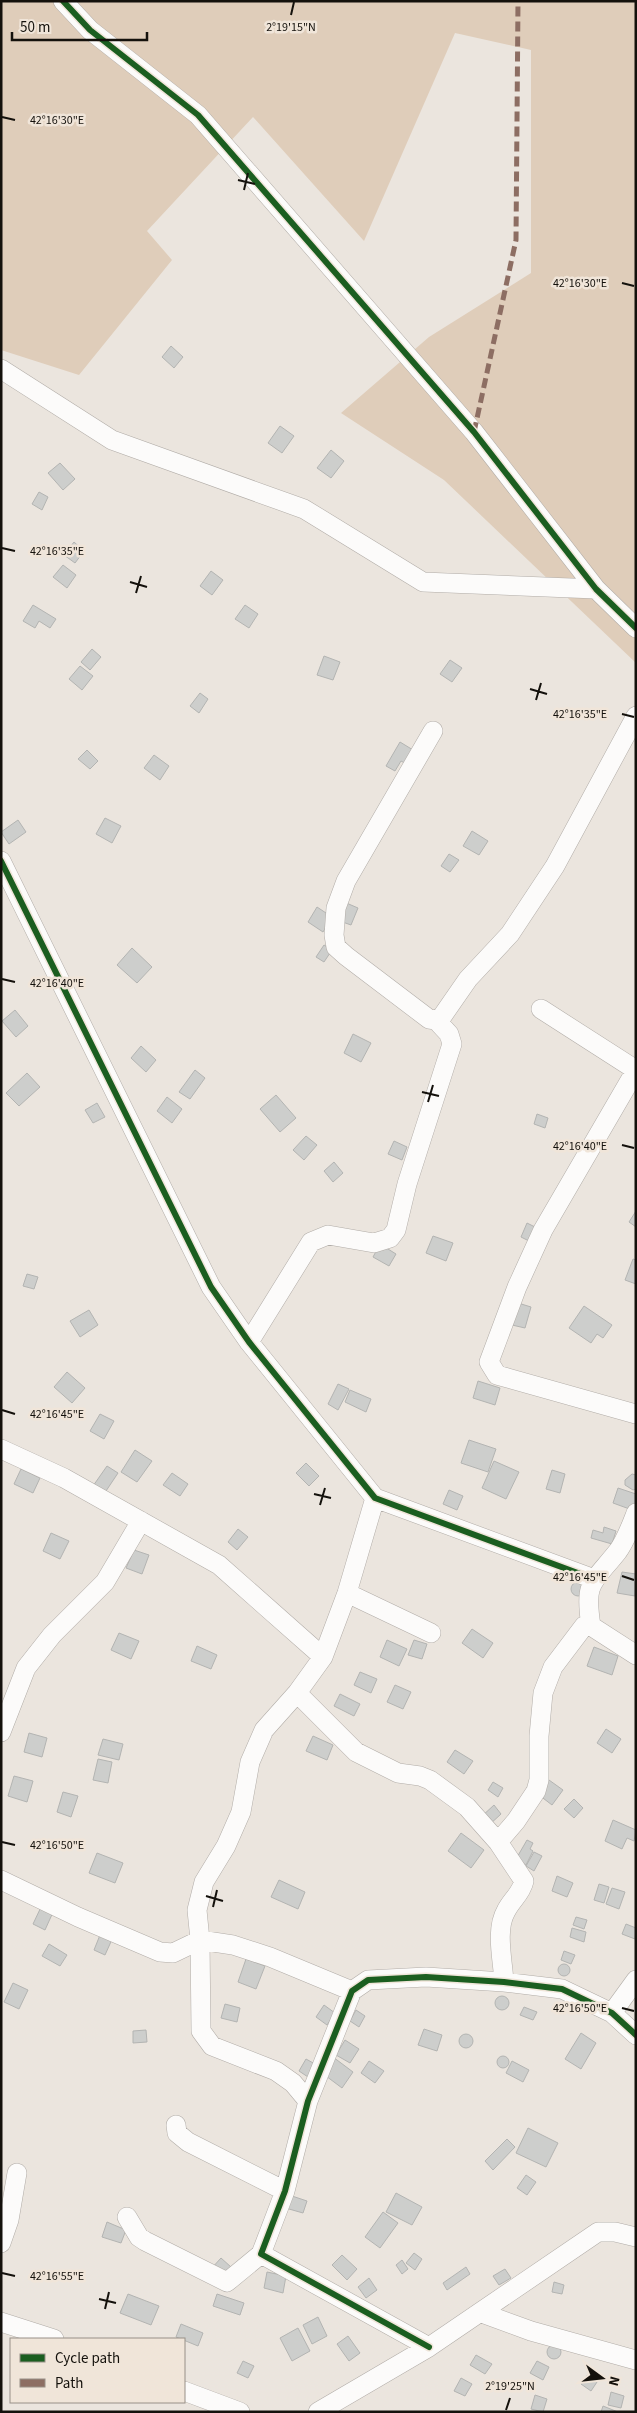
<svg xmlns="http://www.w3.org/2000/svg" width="637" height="2413" viewBox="0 0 637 2413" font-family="'Source Sans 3',sans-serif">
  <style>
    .green { fill: #dfcdba }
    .building { fill: #cdcecc; stroke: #b3b4b2 }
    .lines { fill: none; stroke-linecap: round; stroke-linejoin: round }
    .street-casing { stroke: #b1aca7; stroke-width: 20 }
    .street { stroke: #fcfbfa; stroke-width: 19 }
    .quiet { stroke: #8d6e63; stroke-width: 5; stroke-dasharray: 10 5; stroke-linecap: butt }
    .cycleway-casing { stroke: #f0e5d9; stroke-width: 9 }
    .cycleway { stroke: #1b5e20; stroke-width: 6 }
    .ticks { fill: none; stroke: #14110c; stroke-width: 2 }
    .ticks-label { font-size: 12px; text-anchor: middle; fill: #14110c; stroke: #f0e5d9; stroke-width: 5; stroke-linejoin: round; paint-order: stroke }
  </style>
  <rect width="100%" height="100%" fill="#ebe5de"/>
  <!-- green -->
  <path class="green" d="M1,1h635v662l-192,-183 -103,-67 88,-76 102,-64v-223l-76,-17 -91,208 -111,-124 -106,114 25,29 -93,115 -78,-25z"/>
  <!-- building -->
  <path class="building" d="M171,346l12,11 -9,11 -12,-11z
    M280,426l14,10 -12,17 -14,-10z
    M331,450l13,11 -13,17 -14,-10z
    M60,463l15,16 -12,11 -15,-17z
    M39,492l9,5 -6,13 -10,-6z
    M74,542l10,9 -9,12 -11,-8z
    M63,565l13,10 -9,13 -14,-11z
    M211,571l12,9 -11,15 -12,-9z
    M33,605l23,14 -6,9 -11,-7 -4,7 -12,-7z
    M245,605l13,9 -9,14 -14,-9z
    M92,649l9,8 -11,13 -9,-8z
    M324,656l16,6 -7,18 -16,-5z
    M450,660l12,8 -10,14 -12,-8z
    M80,666l13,10 -11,14 -13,-11z
    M200,693l8,6 -9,14 -9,-7z
    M400,742l18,11 -8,13 -9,-5 -6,10 -9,-5z
    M87,750l11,11 -8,8 -12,-10z
    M154,755l15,11 -9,14 -16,-12z
    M105,818l16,8 -9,17 -16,-9z
    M18,820l8,12 -17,12 -8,-12z
    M472,831l16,10 -9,14 -16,-9z
    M449,854l10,6 -9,12 -9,-6z
    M344,902l14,6 -7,17 -14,-5z
    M317,907l15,10 -9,15 -15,-10z
    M324,945l8,5 -8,12 -8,-5z
    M132,948l20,19 -15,16 -20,-18z
    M15,1010l13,16 -12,11 -14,-16z
    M353,1034l18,9 -10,19 -17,-9z
    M141,1046l15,14 -10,12 -15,-14z
    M195,1070l10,8 -15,21 -11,-7z
    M27,1073l13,14 -21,19 -13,-13z
    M276,1095l20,23 -16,14 -20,-23z
    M167,1097l15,12 -10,14 -15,-12z
    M97,1103l8,14 -12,6 -8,-13z
    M537,1114l11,4 -3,10 -11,-4z
    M306,1136l11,9 -13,15 -11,-10z
    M394,1141l13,6 -5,13 -14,-6z
    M334,1162l9,11 -10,9 -9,-11z
    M636,1211v16l-7,-5z
    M527,1223l8,4 -6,14 -8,-4z
    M433,1236l20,7 -7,18 -20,-8z
    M380,1244l16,10 -7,12 -16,-9z
    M633,1259l3,1v24l-11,-4z
    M27,1274l11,3 -4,12 -11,-3z
    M518,1303l13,4 -6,21 -13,-3z
    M584,1306l28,19 -9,13 -6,-4 -6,9 -22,-15z
    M89,1310l9,15 -18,12 -10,-16z
    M67,1372l18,16 -13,15 -18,-16z
    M478,1381l22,7 -5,17 -22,-7z
    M338,1384l11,5 -11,21 -10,-6z
    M350,1390l21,9 -5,13 -21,-10z
    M100,1414l14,7 -10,18 -14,-8z
    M469,1440l27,9 -8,23 -27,-9z
    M135,1450l17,11 -15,21 -16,-10z
    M494,1461l25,11 -13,27 -24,-11z
    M306,1463l13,13 -10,10 -13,-13z
    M107,1466l11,7 -14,21 -11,-8z
    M21,1469l19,9 -7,15 -19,-9z
    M552,1470l13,4 -5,19 -14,-4z
    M172,1473l16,11 -8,12 -17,-11z
    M632,1474l4,1v14l-3,1 -8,-5v-5z
    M618,1488l18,6 -1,17 -22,-8z
    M449,1490l14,6 -6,14 -14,-6z
    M604,1527l12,4 -4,13 -21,-6 2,-8 10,3z
    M238,1529l10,8 -11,13 -9,-8z
    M51,1533l18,8 -9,18 -17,-8z
    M134,1550l15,5 -7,19 -16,-6z
    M622,1572l14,2 -1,22 -18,-3z
    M571 1589a7 7 0 1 1 14 0a7 7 0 1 1-14 0Z
    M472,1629l21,14 -10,15 -21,-15z
    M119,1633l20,8 -8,18 -20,-9z
    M387,1640l20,9 -8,17 -19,-9z
    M414,1640l13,4 -5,15 -14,-4z
    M197,1646l20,9 -6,14 -20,-8z
    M594,1647l24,9 -6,19 -25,-9z
    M360,1672l17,7 -6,14 -17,-8z
    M395,1685l16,7 -8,17 -16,-7z
    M340,1694l20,10 -6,12 -20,-10z
    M606,1729l15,10 -9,14 -15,-10z
    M29,1733l18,5 -5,19 -18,-5z
    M313,1736l20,9 -6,15 -21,-9z
    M103,1739l20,5 -4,16 -21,-5z
    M455,1750l18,11 -9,13 -17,-12z
    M98,1759l14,3 -4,21 -15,-3z
    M14,1776l19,5 -6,21 -19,-6z
    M549,1780l14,10 -11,15 -13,-10z
    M493,1782l10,6 -5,9 -10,-7z
    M63,1792l15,4 -7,21 -14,-5z
    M574,1799l9,9 -9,10 -10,-9z
    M494,1805l7,9 -13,12 -7,-9z
    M613,1820l23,10 -2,11 -7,-3 -5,11 -17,-8z
    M461,1833l23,17 -13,18 -23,-17z
    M527,1840l6,3 -3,6 3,2 -7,14 -10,-6z
    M534,1852l8,4 -8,15 -8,-5z
    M97,1853l26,10 -8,20 -26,-10z
    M557,1876l16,7 -6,14 -15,-6z
    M279,1880l26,12 -7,17 -27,-12z
    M599,1884l10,3 -5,16 -10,-3z
    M612,1888l13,4 -6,17 -13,-5z
    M42,1905l12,5 -9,20 -12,-6z
    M576,1917l11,3 -3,9 -11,-4z
    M626,1924l10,4 -1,11 -13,-5z
    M572,1928l14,4 -2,10 -14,-5z
    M102,1930l12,5 -9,20 -11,-5z
    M49,1944l18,11 -7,11 -18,-10z
    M564,1951l11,4 -4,9 -10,-4z
    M246,1959l19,7 -9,23 -18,-7z
    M558 1970a6 6 0 1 1 12 0a6 6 0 1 1-12 0Z
    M13,1983l15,7 -9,19 -15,-7z
    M495 2003a7 7 0 1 1 14 0a7 7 0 1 1-14 0Z
    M225,2004l15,4 -3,14 -16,-4z
    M324,2005l11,8 -8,12 -11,-8z
    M524,2007l13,5 -4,8 -13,-5z
    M356,2010l9,6 -6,11 -9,-6z
    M424,2029l18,6 -5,16 -19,-6z
    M146,2030l1,12 -14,1v-12z
    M581,2033l15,10 -15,26 -16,-10z
    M459 2041a7 7 0 1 1 14 0a7 7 0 1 1-14 0Z
    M345,2040l14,9 -9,14 -14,-8z
    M497 2062a6 6 0 1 1 12 0a6 6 0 1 1-12 0Z
    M333,2057l20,15 -11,16 -20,-15z
    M306,2059l9,5 -7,13 -9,-6z
    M369,2061l15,10 -9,12 -14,-10z
    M512,2061l17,9 -6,12 -17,-9z
    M528,2128l30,15 -12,24 -30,-14z
    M507,2139l8,8 -22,23 -8,-9z
    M526,2175l10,7 -9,13 -10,-7z
    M396,2193l26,14 -10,18 -26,-13z
    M286,2194l21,7 -4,12 -21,-6z
    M383,2212l15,11 -18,25 -15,-11z
    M107,2222l19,8 -5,13 -19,-6z
    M414,2253l8,6 -7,11 -9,-7z
    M342,2255l15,14 -10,11 -15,-15z
    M221,2258l10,9 -11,12 -9,-10z
    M402,2260l6,9 -6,5 -6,-9z
    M466,2267l4,7 -23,16 -4,-7z
    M505,2269l6,9 -12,7 -6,-9z
    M267,2272l19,4 -3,17 -19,-5z
    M369,2278l8,12 -11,8 -8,-11z
    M554,2282l10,3 -2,9 -10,-2z
    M128,2294l31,12 -8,19 -31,-12z
    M217,2294l27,9 -4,12 -27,-9z
    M318,2317l9,19 -15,8 -9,-19z
    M181,2324l22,9 -5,13 -22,-9z
    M298,2328l12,23 -18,10 -12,-23z
    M348,2336l12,17 -11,8 -12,-17z
    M547 2352a7 7 0 1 1 14 0a7 7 0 1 1-14 0Z
    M476,2355l16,9 -7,10 -15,-9z
    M243,2361l11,5 -6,12 -11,-5z
    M537,2361l12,6 -6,13 -13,-7z
    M587,2375l10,7 -6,9 -10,-7z
    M461,2378l11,6 -7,12 -11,-5z
    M611,2392l13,4 -3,12 -13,-3z
    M535,2395l12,4 -4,13 -12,-3z
    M603,2406l15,6h-17z"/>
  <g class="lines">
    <defs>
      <path id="street" d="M63,1l27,29 108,85 276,317 122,157 40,39
        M1,369l111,71 192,69 119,73 173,7
        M433,731l-87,150 -10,27 -2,27 2,12 10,9 83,63 7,1 5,-2 27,-39 42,-45 45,-68 81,-150
        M1,861l210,426 38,55 126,156 219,81
        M541,1009l95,61
        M636,1070l-93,160 -26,57 -28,75 8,13 139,39
        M249,1342l62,-100 17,-7 46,8 16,-5 6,-8 11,-46 45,-140 -3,-10 -13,-14
        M1,1449l63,29 155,87 104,92 24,-64 28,-95
        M347,1593l84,40
        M591,1626c-7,-45 1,-42 27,-75 8,-11 13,-25 18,-38
        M297,1693l59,59 42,21 22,3 10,4 37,27 31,35 26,39c-3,13 -12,18 -18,30 -11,19 -3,50 -2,71
        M1,1732l25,-64 26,-33 53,-53 36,-61
        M498,1842l18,-21 20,-30 3,-11v-44l4,-43 10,-26 31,-41h7l45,29
        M1,1880l77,37 82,35 13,1 27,-13 33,5 37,12 82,34
        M612,2013l24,-33
        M308,2101l-15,-18 -17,-12 -64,-25 -11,-15 -1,-91 -3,-30 7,-28 22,-36 15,-34 9,-50 14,-32 33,-37 26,-36
        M176,2125l1,8 11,9 97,49
        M127,2217l12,20 6,4 82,41 34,-28
        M1,2243l8,-23 8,-47
        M482,2313l49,18 105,29
        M1,2322l53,17
        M429,2347l-168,-93 24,-63 23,-90 44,-110 16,-11 58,-3 78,5 58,7 50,24 24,22
        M184,2391l56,21
        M318,2412l111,-65 169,-115h17l21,5"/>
    </defs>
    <!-- street casing -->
    <use href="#street" class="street-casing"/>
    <!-- street -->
    <use href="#street" class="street"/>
    <!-- quiet -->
    <path class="quiet" d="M474,432l42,-192 2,-239"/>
    <defs>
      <path id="cycleway" d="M63,1l27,29 108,85 276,317 122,157 40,39
        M1,861l210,426 38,55 126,156 219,81
        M429,2347l-168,-93 24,-63 23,-90 44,-110 16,-11 58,-3 78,5 58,7 50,24 24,22"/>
    </defs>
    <!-- cycleway casing -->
    <use href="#cycleway" class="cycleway-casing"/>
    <!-- cycleway -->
    <use href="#cycleway" class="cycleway"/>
  </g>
  <!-- ticks -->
  <path class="ticks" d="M291,15l3,-13M2,117l13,3M238,180l17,4M244,190l4,-17M622,283l12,3M2,548l13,3M130,582l17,5M136,593l5,-17M530,689l17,5M536,700l5,-17M622,714l12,3M2,979l13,3M422,1092l17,4M428,1102l5,-17M622,1145l12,3M2,1410l13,4M314,1494l17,4M320,1505l5,-17M622,1576l12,4M2,1842l13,3M206,1896l17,5M213,1907l4,-17M622,2008l12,3M2,2273l13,3M99,2299l17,4M105,2309l4,-17M506,2410l4,-12"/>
  <g class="ticks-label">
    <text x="291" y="31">2°19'15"N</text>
    <text x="57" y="124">42°16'30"E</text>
    <text x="580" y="287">42°16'30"E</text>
    <text x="57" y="555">42°16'35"E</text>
    <text x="580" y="718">42°16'35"E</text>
    <text x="57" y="987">42°16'40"E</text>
    <text x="580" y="1150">42°16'40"E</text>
    <text x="57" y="1418">42°16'45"E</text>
    <text x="580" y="1581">42°16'45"E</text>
    <text x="57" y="1849">42°16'50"E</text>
    <text x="580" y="2012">42°16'50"E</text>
    <text x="57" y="2280">42°16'55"E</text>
    <text x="510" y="2390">2°19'25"N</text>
  </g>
  <!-- border -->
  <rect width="637" height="2413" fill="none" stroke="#14110c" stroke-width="5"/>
  <!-- legend -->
  <rect x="10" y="2338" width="175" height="65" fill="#f0e5d9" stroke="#989087"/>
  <rect x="20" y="2354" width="25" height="8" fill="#1b5e20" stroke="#989087"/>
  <text x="55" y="2363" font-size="15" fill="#14110c">Cycle path</text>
  <rect x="20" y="2379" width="25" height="8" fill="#8d6e63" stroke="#989087"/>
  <text x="55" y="2388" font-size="15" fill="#14110c">Path</text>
  <!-- north arrow -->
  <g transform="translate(602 2378) rotate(105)" stroke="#f0e5d9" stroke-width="4" paint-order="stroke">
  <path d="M0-4L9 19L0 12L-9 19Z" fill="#14110c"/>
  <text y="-8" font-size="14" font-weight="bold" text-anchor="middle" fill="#14110c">N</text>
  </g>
  <!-- scale -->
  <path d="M12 32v8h135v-8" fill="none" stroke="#14110c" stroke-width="2.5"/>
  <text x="20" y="32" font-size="15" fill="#14110c" stroke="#f0e5d9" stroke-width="4" paint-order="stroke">50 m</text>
</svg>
